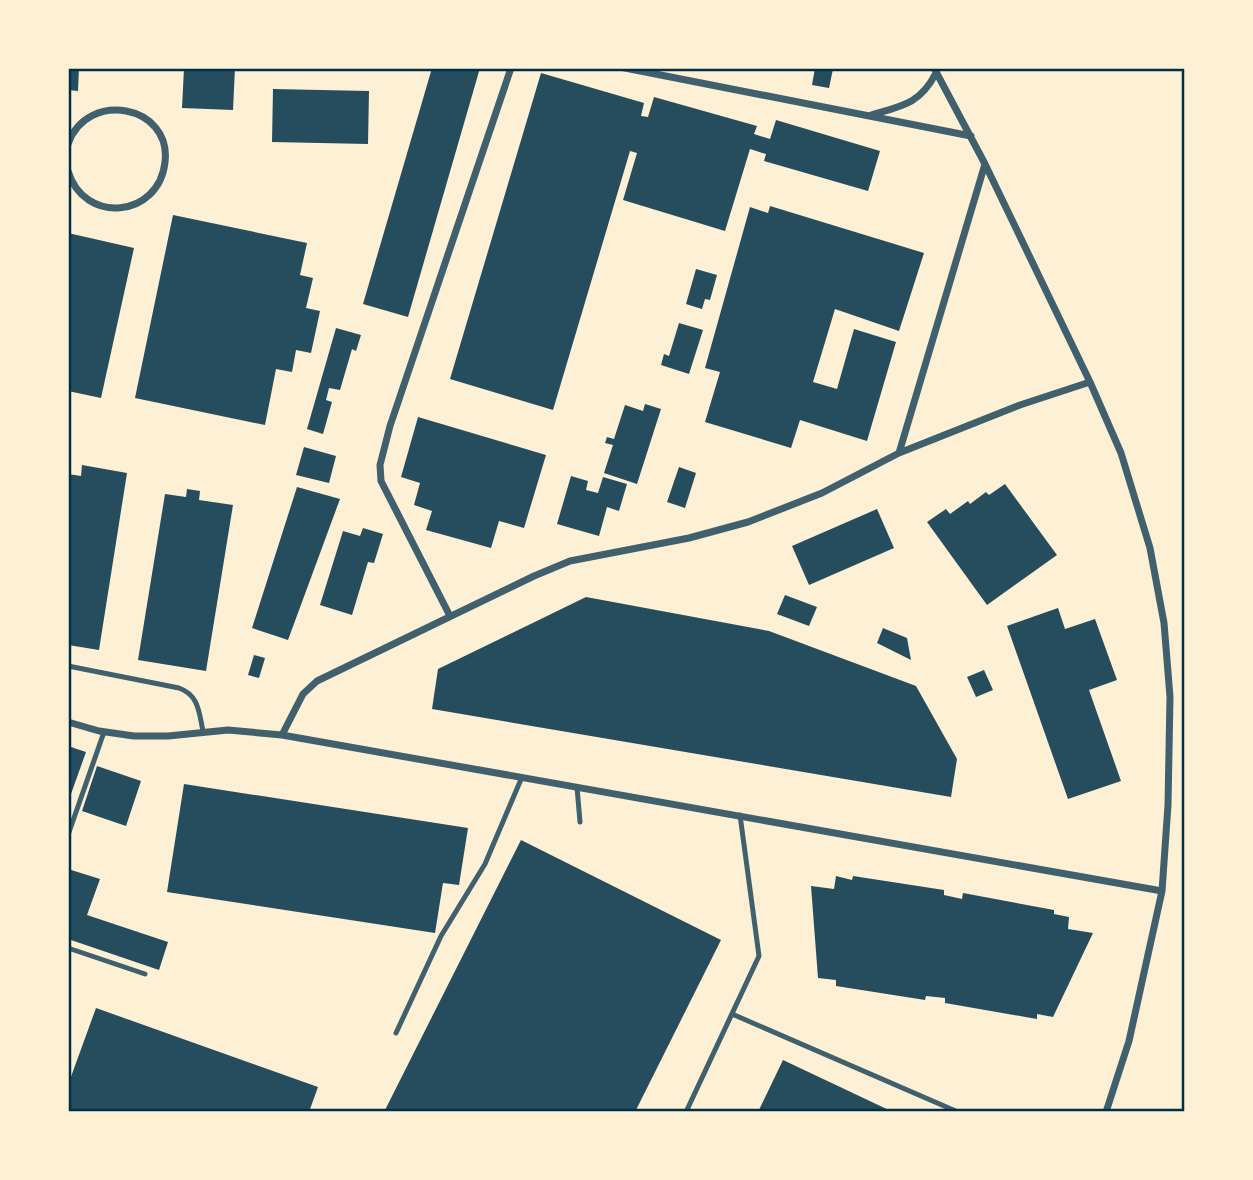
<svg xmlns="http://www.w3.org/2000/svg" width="1253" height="1180" viewBox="0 0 1253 1180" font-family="'Zilla Slab',serif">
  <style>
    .building { fill: #264d5e }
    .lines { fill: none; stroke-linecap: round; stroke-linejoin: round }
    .service { stroke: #3f606c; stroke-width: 5 }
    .minor { stroke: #3f606c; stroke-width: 7 }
    .neatline { fill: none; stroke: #003049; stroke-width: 2.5 }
  </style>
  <rect width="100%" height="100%" fill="#fdf0d5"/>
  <!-- building -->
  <path class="building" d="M68,68h11l-1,23 -10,-1z
    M184,68h51l-2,42 -51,-2z
    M432,68h48l-72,249 -45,-13z
    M815,68l18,1 -4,19 -17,-3z
    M541,73l103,30 -3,13 7,1 6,-20 103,29 -3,8 16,5 6,-19 104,31 -12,40 -104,-30 2,-7 -16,-5 -25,82 -102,-31 14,-47 -7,-2 -77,259 -103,-31z
    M273,89l96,2 -1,53 -96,-2z
    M770,206l154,47 -25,78 -64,-22 -22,73 24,7 17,-60 42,13 -29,99 -67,-21 -9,28 -86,-26 15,-50 -15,-4 45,-161 18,6z
    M173,215l134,28 -7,32 13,3 -7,30 14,3 -9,42 -15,-3 -4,22 -16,-3 -11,56 -130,-27z
    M68,233l66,15 -33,150 -33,-7z
    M696,269l21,6 -7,25 -5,-1 -3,10 -16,-5z
    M679,323l24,7 -14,44 -28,-9 3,-11 5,2z
    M336,328l25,7 -5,16 -4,-2 -12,41 -11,-2 -3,12 6,2 -9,32 -16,-5z
    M645,404l16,5 -24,75 -33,-11 9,-28 -8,-2 2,-6 7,2 11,-34 18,6z
    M418,417l128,38 -22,73 -25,-7 -8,27 -65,-18 6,-19 -18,-6 6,-22 -19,-6z
    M304,447l32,9 -7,27 -33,-8z
    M82,465l45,8 -28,177 -31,-5v-171l13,2z
    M679,467l17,6 -11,35 -18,-6z
    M571,476l17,5 -2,9 12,3 5,-16 24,7 -8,27 -12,-4 -8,29 -42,-12z
    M1005,484l52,71 -70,50 -60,-83 19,-13 4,5 18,-13 2,3 16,-12 3,3z
    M297,487l43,12 -52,141 -36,-12z
    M187,489l13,2 -1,9 34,5 -27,166 -68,-11 27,-166 21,3z
    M877,509l17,39 -85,37 -17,-39z
    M363,528l20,6 -9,29 -6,-1 -16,53 -32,-10 23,-74 17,5z
    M785,595l32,12 -8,19 -32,-12z
    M586,597l183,34 147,55 41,73 -6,38 -519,-88 6,-40z
    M1058,608l7,21 30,-10 22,61 -28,10 32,91 -53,18 -61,-173z
    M883,628l24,10 4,22 -34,-17z
    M254,655l11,3 -6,20 -11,-3z
    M984,670l9,20 -17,7 -9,-20z
    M68,746l18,6 -15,42 -3,-1z
    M97,766l44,15 -15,45 -44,-15z
    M184,784l284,44 -9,57 -16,-2 -8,50 -268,-41z
    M521,840l200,100 -86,172h-251z
    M68,869l32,10 -13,36 81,27 -9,28 -91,-31z
    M836,876l16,4 1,-4 91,14v5l18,4 1,-6 91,17v4l15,3 -1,12 25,4 -40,84 -16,-3v5l-92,-16v-5l-19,-2 -1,4 -89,-14v-6l-18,-2 -7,-92 23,3z
    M96,1008l222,79 -9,25 -241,-1v-26z
    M783,1060l110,52h-135z"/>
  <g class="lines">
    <!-- service -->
    <path class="service" d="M68,666l111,22c20,7 20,25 24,43
      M577,787l3,35
      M68,835l36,-103
      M68,948l77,26
      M732,1014l226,98
      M396,1033l45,-97 44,-72 37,-87
      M686,1112l73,-156 -19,-141"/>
    <!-- minor -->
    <path class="minor" d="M625,68l346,68
      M934,68l51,96 105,218 31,71 29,95 14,75 6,74 -2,108 -6,86 -33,150 -23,71
      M871,115c31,-9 49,-11 65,-42
      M68,144c19,-55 104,-39 97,18 -6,56 -81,63 -97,9
      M899,453l86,-289
      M450,616l-69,-135 -1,-16 10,-39 121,-358
      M68,722l31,9 35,5h34l60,-6 54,5 21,-41 14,-13 217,-105 36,-15 119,-23 59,-16 74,-29 77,-40 121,-48 70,-23
      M282,735l880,156"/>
  </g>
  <!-- border -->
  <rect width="1253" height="1180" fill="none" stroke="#fdf0d5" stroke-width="140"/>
  <rect x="70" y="70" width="1113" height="1040" class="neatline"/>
</svg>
